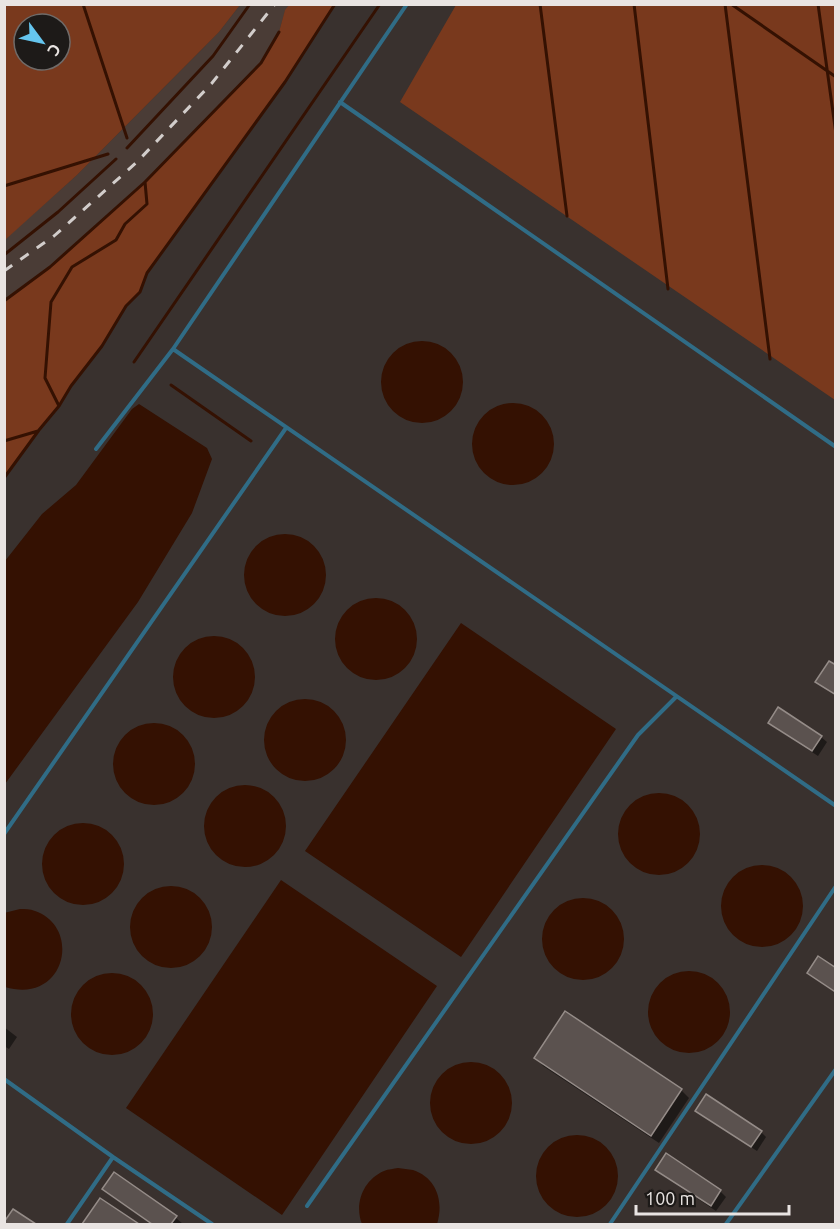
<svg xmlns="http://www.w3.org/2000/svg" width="840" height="1229" viewBox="0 0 840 1229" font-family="Ubuntu,sans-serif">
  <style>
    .built { fill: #4a3c36 }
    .green { fill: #79391d; fill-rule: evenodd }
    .water { fill: #341102 }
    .shadow { fill: #0007 }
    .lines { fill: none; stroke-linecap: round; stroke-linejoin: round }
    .stream { stroke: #341102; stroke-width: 3 }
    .building { fill: #5b524f; stroke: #958c88; stroke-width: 1.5 }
    .lane { stroke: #306c86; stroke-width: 4 }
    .rail { stroke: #d2cdcb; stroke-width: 3; stroke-dasharray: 10 10; stroke-linecap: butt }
  </style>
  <rect width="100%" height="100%" fill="#39312e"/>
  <!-- built -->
  <path class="built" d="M240,5h49l-4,6 -6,21 -18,31 -116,119 -95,85 -45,34 -1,-61 73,-65 142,-143z"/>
  <!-- green -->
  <path class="green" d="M5,4l235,1 -21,27 -142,143 -72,65zM24,24h36v36h-36z
    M289,5h46l-50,77 -138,191 -7,19 -14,14 -24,40 -31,40 -12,20 -20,24 -34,48v-177l45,-34 95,-85 116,-119 18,-31 6,-22z
    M456,5h379v395l-435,-298z"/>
  <!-- water -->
  <path class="water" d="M381 382a41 41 0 1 1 82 0a41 41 0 1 1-82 0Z
    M472 444a41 41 0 1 1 82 0a41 41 0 1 1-82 0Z
    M139,404l68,44 5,11 -20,54 -54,89 -133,182v-223l37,-47 34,-29 56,-76z
    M244 575a41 41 0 1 1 82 0a41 41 0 1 1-82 0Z
    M335 639a41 41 0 1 1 82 0a41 41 0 1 1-82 0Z
    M461,623l155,106 -155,228 -156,-106z
    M173 677a41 41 0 1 1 82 0a41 41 0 1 1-82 0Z
    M264 740a41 41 0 1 1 82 0a41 41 0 1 1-82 0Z
    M113 764a41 41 0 1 1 82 0a41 41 0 1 1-82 0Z
    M204 826a41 41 0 1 1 82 0a41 41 0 1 1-82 0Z
    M618 834a41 41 0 1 1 82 0a41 41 0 1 1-82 0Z
    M42 864a41 41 0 1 1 82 0a41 41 0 1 1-82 0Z
    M721 906a41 41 0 1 1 82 0a41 41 0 1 1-82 0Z
    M281,880l156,106 -155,229 -156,-107z
    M130 927a41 41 0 1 1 82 0a41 41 0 1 1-82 0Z
    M542 939a41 41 0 1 1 82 0a41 41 0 1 1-82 0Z
    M20,909c5,0 10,0 15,2 47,16 31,94 -30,76l-1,-74z
    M648 1012a41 41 0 1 1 82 0a41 41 0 1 1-82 0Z
    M71 1014a41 41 0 1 1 82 0a41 41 0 1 1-82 0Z
    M430 1103a41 41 0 1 1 82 0a41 41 0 1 1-82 0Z
    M536 1176a41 41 0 1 1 82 0a41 41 0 1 1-82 0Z
    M398,1168c5,1 10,1 15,2 24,8 31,32 24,54h-75c-8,-20 1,-44 22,-53 4,-2 10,-2 14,-3z"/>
  <!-- shadow -->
  <path class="shadow" d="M770,722l51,15 6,5 -9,14 -43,-28z
    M566,1013l115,77 8,8 -30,45 -116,-77 -7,-8z
    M4,1027l13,10 -8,12 -5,-3z
    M703,1116l58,16 5,5 -9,14z
    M666,1155l54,36 6,6 -10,14 -54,-36 -5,-5z
    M114,1174l62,44 7,6h-31l-41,-28 -7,-7z
    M100,1200l36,24h-52z"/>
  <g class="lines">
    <!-- stream -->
    <path class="stream" d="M83,4l44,134
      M540,4l27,212
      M634,4l34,285
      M725,4l45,355
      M731,4l105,73
      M818,4l18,130
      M127,148l86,-92 37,-52
      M4,186l104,-32
      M4,255l54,-43 58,-53
      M4,301l46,-34 95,-85 116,-119 18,-31
      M134,362l246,-358
      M171,385l80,56
      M59,406l-14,-28 6,-76 21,-35 44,-27 9,-16 22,-20 -2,-22
      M4,441l34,-10
      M4,478l35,-48 20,-24 12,-20 31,-40 24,-40 14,-14 7,-19 138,-191 50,-78"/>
  </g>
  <!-- building -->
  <path class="building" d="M829,661l7,4v30l-21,-13z
    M778,707l44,29 -10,15 -44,-28z
    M818,956l18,12v21l-2,2 -27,-18z
    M565,1011l117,78 -31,47 -117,-78z
    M706,1094l56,37 -11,16 -56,-36z
    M666,1153l55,37 -10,16 -56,-36z
    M114,1172l63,44 -6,8h-19l-50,-35z
    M100,1198l39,26h-57z
    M13,1209l23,15h-32v-2z"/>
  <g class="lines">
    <!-- lane -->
    <path class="lane" d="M340,102l496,345
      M173,349l663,457
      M96,449l77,-100 234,-345
      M4,834l282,-406
      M4,1079l109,78 99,67
      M307,1206l331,-471 38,-38
      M67,1224l46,-67
      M610,1224l226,-338
      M726,1224l110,-155"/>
    <!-- rail -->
    <path class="rail" d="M4,271l50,-35 83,-74 75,-79 63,-79"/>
  </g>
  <!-- border -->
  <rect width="840" height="1229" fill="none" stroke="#e9e4e2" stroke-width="12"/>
  <!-- north arrow -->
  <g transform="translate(42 42) rotate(123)"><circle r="28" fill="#1d1a18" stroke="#6f6b69" stroke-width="1.5"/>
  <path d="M0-4.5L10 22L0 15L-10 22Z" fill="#65c5ee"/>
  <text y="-9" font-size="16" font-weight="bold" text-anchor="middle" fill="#e9e4e2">С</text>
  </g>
  <!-- scale -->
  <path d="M636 1205v9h153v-9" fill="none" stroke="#e9e4e2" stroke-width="3"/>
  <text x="645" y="1205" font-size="18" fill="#e9e4e2" stroke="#1d1a18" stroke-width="4.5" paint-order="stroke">100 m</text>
</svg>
